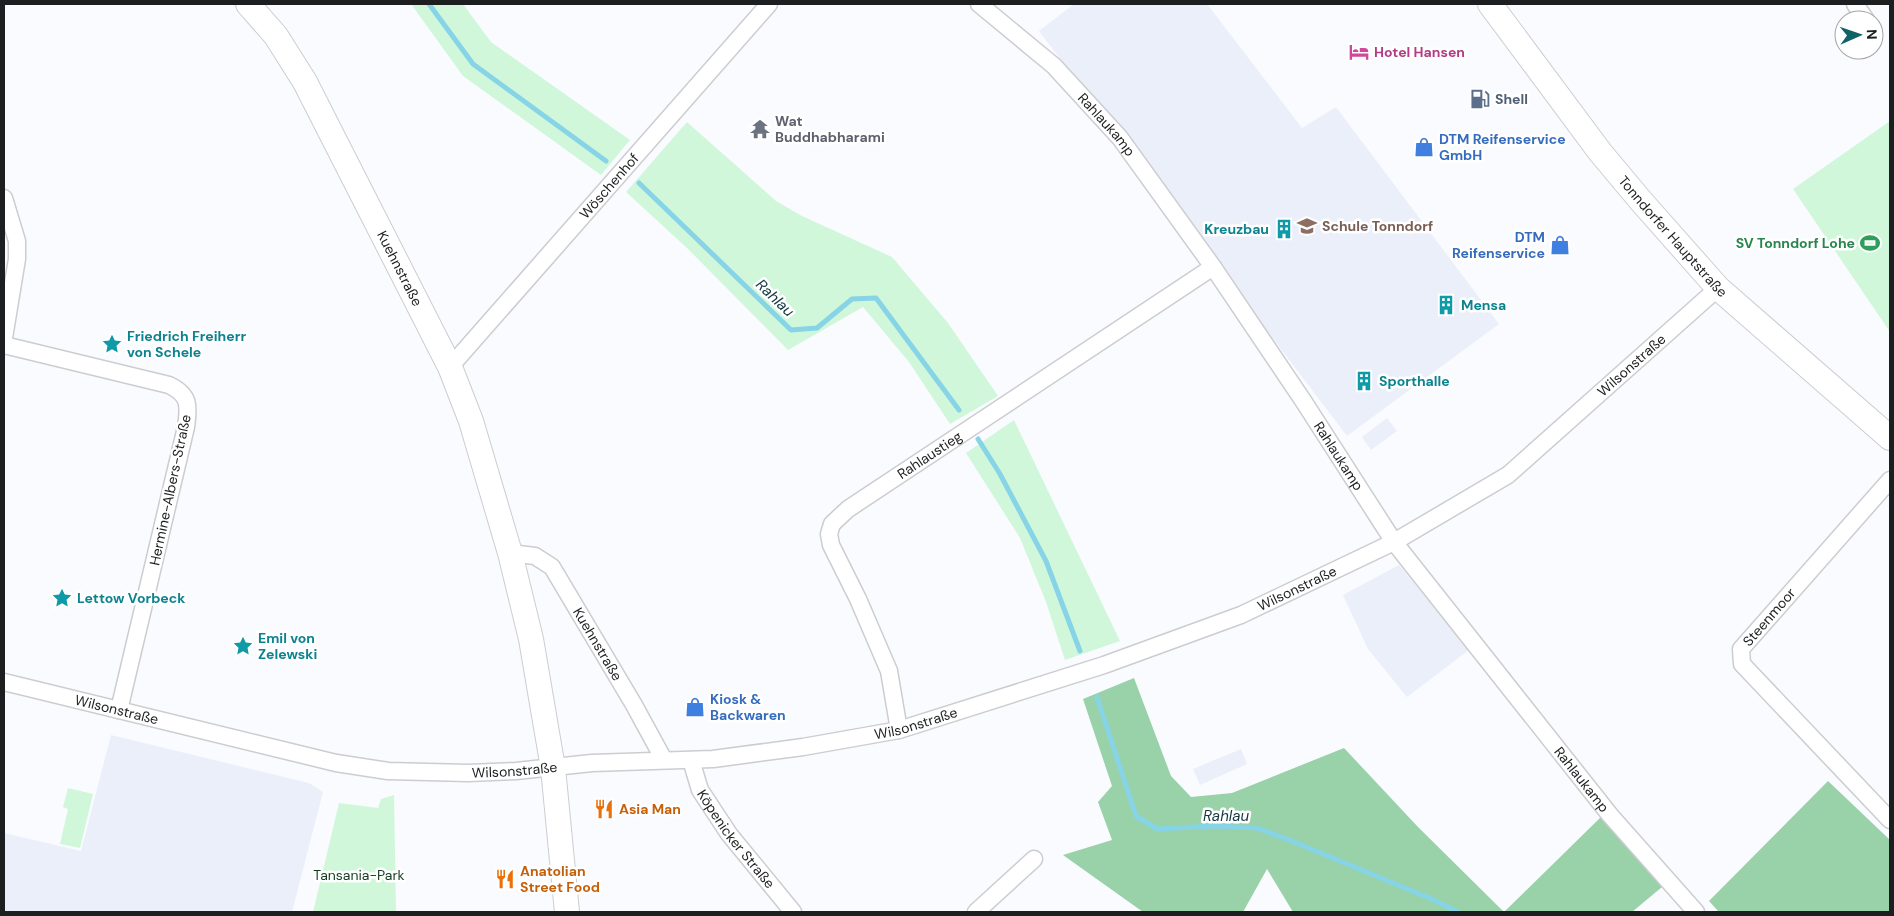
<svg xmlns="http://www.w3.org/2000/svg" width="1894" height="916" viewBox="0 0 1894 916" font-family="'DM Sans',sans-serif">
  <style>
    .built { fill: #ebeffa }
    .green { fill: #d1f7db }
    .forest { fill: #99d1a9 }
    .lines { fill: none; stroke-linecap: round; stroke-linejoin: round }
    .stream { stroke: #86d4e6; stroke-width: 5 }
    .street-casing { stroke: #cccdd1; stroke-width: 19 }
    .secondary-casing { stroke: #cccdd1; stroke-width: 26 }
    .street { stroke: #fff; stroke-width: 16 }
    .secondary { stroke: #fff; stroke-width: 24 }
    .labels { text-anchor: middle; stroke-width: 5; stroke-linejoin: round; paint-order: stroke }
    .hotel-label { font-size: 14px; font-weight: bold; fill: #b23c85; stroke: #fff; text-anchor: start }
    .service-label { font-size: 14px; font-weight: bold; fill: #4e5e75; stroke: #fff; text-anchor: start }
    .worship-label { font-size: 14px; font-weight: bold; fill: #5b616d; stroke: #fff; text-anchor: start }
    .street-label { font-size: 14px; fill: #1d1e1f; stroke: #fff }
    .shop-label { font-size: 14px; font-weight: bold; fill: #366cbe; stroke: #fff; text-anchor: start }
    .education-label { font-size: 14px; font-weight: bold; fill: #785e54; stroke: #fff; text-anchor: start }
    .culture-label { font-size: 14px; font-weight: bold; fill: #0d838f; stroke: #fff; text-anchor: start }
    .leisure-label { font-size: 14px; font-weight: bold; fill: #27864d; stroke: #fff; text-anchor: end }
    .food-label { font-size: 14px; font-weight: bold; fill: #c56008; stroke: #fff; text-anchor: start }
    .park-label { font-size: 14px; fill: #143e24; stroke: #fff }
    .water-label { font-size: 15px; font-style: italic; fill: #11373f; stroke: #fff }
  </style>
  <rect width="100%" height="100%" fill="#f9fbff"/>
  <!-- built -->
  <path class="built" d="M1074,4h133l95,124 34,-21 163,217 -152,112 -308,-405z
    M1387,418l10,13 -26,19 -9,-13z
    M1399,565l70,85 -62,47 -39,-48 -25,-54z
    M111,735l198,48 14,9 -31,120h-288v-79l77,18z
    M1241,749l6,15 -47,21 -7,-16z"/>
  <!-- green -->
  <path class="green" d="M411,4h52l28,38 139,98 -29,35 -138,-99z
    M1890,121v211l-97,-143z
    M687,122l89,79 26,15 90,41 56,66 50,73 -48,28 -41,-62 -46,-55 -75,43 -101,-102 -61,-56z
    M1014,420l106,221 -55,19 -19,-58 -26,-64 -54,-85z
    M68,788l25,6 -13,54 -20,-4 8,-35 -5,-2z
    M394,795l2,117h-83l26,-109 39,5 3,-9z"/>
  <!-- forest -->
  <path class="forest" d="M1134,678l37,98 20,21 41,-4 112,-45 74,79 86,85 98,-96 60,71 -30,25h-339l-26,-43 -24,43h-100l-80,-57 49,-15 -14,-38 14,-16 -29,-87z
    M1828,781l62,59v72h-171l-10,-11z"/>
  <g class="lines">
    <!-- stream -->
    <path class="stream" d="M429,4l44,60 133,97
      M639,183l152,147 26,-2 35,-29 24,-1 83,112
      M978,439l22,35 46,87 34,90
      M1097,697l39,119 21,13 56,-3 44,2 30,11 147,61 24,12"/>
    <defs>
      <g id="street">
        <path id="s1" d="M979,4l75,62 66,72 93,129 91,135 90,140 216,273 86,97"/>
        <path d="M1855,4l11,16"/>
        <path d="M4,198l13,43v18l-13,79"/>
        <path d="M4,345l165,40c21,10 20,21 17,42l-67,283"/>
        <path id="s2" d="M450,367l319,-363"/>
        <path d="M1890,480l-149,169 1,15 148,156"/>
        <path id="s3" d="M510,553l25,3 17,11 82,138 30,55"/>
        <path id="s4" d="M4,682l332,81 52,8 80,2 48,-2 76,-8 121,-4 90,-12 96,-17 205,-65 137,-50 153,-73 114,-67 210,-187"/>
        <path id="s5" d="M899,730l-10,-59 -31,-72 -27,-54 -2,-11 3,-10 16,-15 365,-242"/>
        <path id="s6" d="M691,760l9,30 29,44 64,78"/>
        <path d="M976,912l58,-53"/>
      </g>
      <g id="secondary">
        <path id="s7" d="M248,4l28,32 29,46 145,285 21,54 39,132 21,86 22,129 14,144"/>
        <path id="s8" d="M1490,4l110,148 41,49 77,87 172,150"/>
      </g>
    </defs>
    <!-- street casing -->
    <use href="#street" class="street-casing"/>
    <!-- secondary casing -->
    <use href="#secondary" class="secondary-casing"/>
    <!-- street -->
    <use href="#street" class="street"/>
    <!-- secondary -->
    <use href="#secondary" class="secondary"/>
  </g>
  <!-- icons -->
  <defs>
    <symbol id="hotel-bare" viewBox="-9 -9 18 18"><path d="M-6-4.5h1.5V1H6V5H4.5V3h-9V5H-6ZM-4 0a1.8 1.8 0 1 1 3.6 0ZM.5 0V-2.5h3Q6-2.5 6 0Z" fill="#d1479c" stroke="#fff" stroke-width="2.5" paint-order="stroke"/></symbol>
    <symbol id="fuel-bare" viewBox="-9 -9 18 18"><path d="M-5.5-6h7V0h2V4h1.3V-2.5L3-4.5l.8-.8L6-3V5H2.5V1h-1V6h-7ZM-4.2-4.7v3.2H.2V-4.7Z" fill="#5c6f8a" stroke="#fff" stroke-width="2.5" paint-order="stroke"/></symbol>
    <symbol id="temple-bare" viewBox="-9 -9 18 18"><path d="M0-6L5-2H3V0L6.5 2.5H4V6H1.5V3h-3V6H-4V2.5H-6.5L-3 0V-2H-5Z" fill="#6b7280" stroke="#fff" stroke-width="2.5" paint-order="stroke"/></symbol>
    <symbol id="shop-bare" viewBox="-9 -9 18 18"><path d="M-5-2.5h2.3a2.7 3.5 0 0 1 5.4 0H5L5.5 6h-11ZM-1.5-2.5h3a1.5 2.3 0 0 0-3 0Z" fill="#3f7fe0" stroke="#fff" stroke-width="2.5" paint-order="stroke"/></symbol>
    <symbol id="school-bare" viewBox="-9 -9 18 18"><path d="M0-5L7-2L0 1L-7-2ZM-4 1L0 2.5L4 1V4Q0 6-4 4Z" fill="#8d6e63" stroke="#fff" stroke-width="2.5" paint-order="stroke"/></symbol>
    <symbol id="building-bare" viewBox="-9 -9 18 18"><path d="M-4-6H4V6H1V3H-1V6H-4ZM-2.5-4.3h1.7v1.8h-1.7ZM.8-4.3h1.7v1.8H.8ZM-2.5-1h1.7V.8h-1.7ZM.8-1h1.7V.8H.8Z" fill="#0f9aa8" stroke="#fff" stroke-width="2.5" paint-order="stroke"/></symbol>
    <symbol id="stadium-bare" viewBox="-9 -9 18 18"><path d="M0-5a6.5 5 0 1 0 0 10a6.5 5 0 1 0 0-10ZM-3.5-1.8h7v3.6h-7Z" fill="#2e9e5b" stroke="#fff" stroke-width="2.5" paint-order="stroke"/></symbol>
    <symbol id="sight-bare" viewBox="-9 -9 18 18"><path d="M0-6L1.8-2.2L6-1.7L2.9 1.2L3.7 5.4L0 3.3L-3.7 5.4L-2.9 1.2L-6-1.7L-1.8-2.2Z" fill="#0f9aa8" stroke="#fff" stroke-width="2.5" paint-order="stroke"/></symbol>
    <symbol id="restaurant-bare" viewBox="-9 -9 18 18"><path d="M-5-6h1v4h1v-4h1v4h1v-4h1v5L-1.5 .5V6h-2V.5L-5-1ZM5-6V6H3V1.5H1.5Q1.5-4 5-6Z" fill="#e8710a" stroke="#fff" stroke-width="2.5" paint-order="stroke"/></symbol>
  </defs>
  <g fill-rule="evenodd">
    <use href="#hotel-bare" x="1345" y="38" width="28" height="28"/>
    <use href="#fuel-bare" x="1466" y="85" width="28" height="28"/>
    <use href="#temple-bare" x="746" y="115" width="28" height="28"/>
    <use href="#shop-bare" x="1410" y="133" width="28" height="28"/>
    <use href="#school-bare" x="1293" y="212" width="28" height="28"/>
    <use href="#building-bare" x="1270" y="215" width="28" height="28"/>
    <use href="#stadium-bare" x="1856" y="229" width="28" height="28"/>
    <use href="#shop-bare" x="1546" y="231" width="28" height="28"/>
    <use href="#building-bare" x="1432" y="291" width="28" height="28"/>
    <use href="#sight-bare" x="98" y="330" width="28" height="28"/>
    <use href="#building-bare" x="1350" y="367" width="28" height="28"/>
    <use href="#sight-bare" x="48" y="584" width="28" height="28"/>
    <use href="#sight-bare" x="229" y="632" width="28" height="28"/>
    <use href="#shop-bare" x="681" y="693" width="28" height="28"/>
    <use href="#restaurant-bare" x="590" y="795" width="28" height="28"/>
    <use href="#restaurant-bare" x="491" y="865" width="28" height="28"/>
  </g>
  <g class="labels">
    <!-- hotel labels -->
    <g class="hotel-label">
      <text x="1374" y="57">Hotel Hansen</text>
    </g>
    <!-- service labels -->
    <g class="service-label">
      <text x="1495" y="104">Shell</text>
    </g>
    <!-- worship labels -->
    <g class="worship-label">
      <text x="775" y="126">Wat<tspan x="775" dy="16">Buddhabharami</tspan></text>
    </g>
    <!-- street labels -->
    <g class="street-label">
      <text dy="5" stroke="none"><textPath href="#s1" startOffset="176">Rahlaukamp</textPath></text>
      <text dy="5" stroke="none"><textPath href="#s2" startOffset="241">Wöschenhof</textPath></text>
      <text dy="5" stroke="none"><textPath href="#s8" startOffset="296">Tonndorfer Hauptstraße</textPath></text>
      <text dy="5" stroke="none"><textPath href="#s7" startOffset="306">Kuehnstraße</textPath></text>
      <text dy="5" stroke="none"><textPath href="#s4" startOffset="1736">Wilsonstraße</textPath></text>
      <text dy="5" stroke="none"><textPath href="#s5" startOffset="340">Rahlaustieg</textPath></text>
      <text dy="5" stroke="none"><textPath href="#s1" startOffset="581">Rahlaukamp</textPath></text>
      <text transform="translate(170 490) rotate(-78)" y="5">Hermine-Albers-Straße</text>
      <text dy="5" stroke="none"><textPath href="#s4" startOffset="1331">Wilsonstraße</textPath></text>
      <text transform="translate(1769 617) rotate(-49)" y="5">Steenmoor</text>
      <text dy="5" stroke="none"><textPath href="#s3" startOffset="135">Kuehnstraße</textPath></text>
      <text dy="5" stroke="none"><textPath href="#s4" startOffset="116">Wilsonstraße</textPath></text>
      <text dy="5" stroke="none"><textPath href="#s4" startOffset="926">Wilsonstraße</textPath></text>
      <text dy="5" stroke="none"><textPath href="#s4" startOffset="521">Wilsonstraße</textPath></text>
      <text dy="5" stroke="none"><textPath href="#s1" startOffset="986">Rahlaukamp</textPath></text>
      <text dy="5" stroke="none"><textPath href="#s6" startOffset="92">Köpenicker Straße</textPath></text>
    </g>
    <!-- shop labels -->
    <g class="shop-label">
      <text x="1439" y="144">DTM Reifenservice<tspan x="1439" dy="16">GmbH</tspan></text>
      <text x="1545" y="242" text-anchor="end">DTM<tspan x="1545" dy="16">Reifenservice</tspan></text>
      <text x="710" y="704">Kiosk &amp;<tspan x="710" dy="16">Backwaren</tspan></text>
    </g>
    <!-- education labels -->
    <g class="education-label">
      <text x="1322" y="231">Schule Tonndorf</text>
    </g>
    <!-- culture labels -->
    <g class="culture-label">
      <text x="1269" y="234" text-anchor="end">Kreuzbau</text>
      <text x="1461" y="310">Mensa</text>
      <text x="127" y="341">Friedrich Freiherr<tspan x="127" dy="16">von Schele</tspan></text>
      <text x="1379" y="386">Sporthalle</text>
      <text x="77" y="603">Lettow Vorbeck</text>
      <text x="258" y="643">Emil von<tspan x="258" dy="16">Zelewski</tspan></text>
    </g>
    <!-- leisure labels -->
    <g class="leisure-label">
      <text x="1855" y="248">SV Tonndorf Lohe</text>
    </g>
    <!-- food labels -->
    <g class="food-label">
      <text x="619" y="814">Asia Man</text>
      <text x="520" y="876">Anatolian<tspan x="520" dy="16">Street Food</tspan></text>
    </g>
    <!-- park labels -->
    <g class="park-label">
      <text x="359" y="880">Tansania-Park</text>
    </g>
    <!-- water labels -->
    <g class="water-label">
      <text transform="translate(775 298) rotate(44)" y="5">Rahlau</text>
      <text x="1226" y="821">Rahlau</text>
    </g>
  </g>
  <!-- border -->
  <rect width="1894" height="916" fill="none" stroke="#1d1e1f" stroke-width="10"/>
  <!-- north arrow -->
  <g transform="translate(1859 35) rotate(88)"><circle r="24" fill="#ffffff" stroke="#a5a5a5"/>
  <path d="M0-4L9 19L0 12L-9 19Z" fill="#116267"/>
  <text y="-8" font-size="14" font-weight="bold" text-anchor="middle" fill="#1d1e1f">N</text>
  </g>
</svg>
